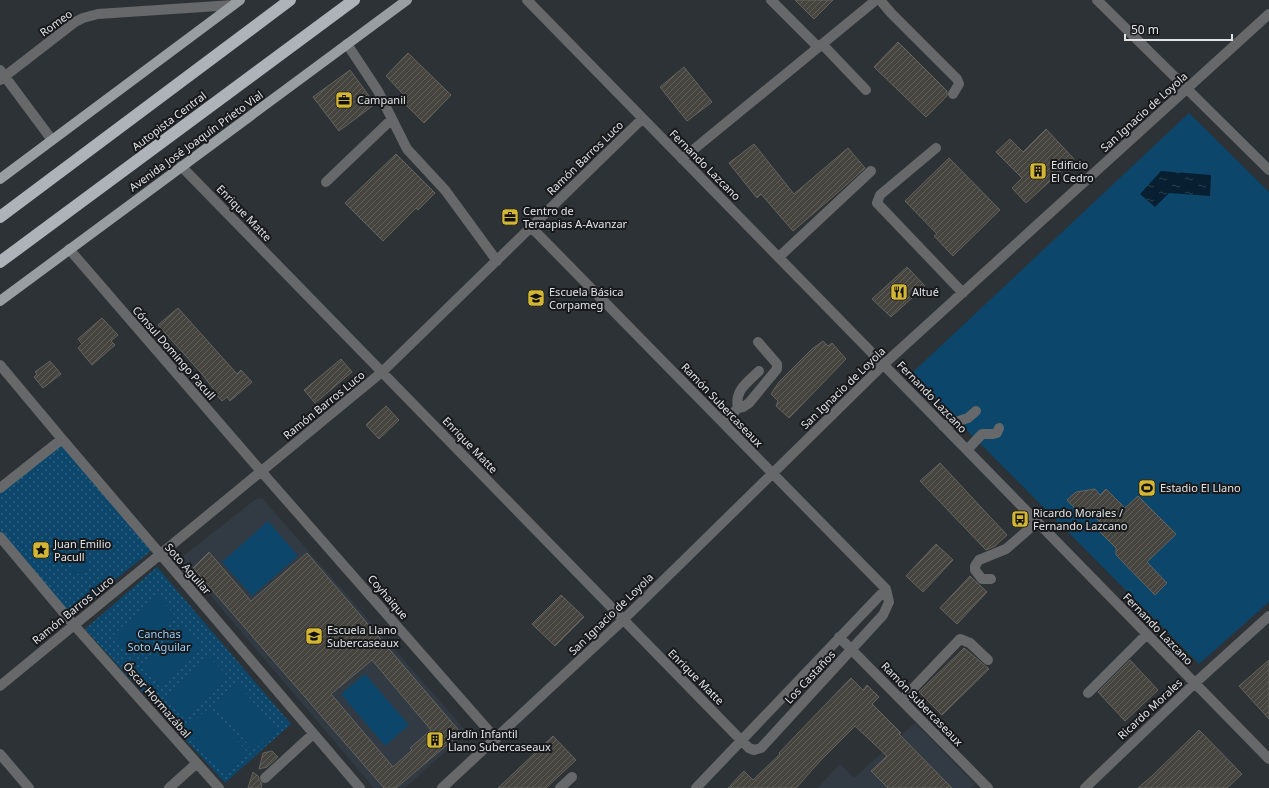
<svg xmlns="http://www.w3.org/2000/svg" width="1269" height="788" viewBox="0 0 1269 788" font-family="'Noto Sans',sans-serif">
  <style>
    .built { fill: #323b44 }
    .park { fill: url(#park-dots) }
    .pitch { fill: #0c466b }
    .water { fill: url(#water-ripples) }
    .building { fill: url(#building-hatch); stroke: #65635d; fill-rule: evenodd }
    .lines { fill: none; stroke-linecap: round; stroke-linejoin: round }
    .minor { stroke: #66686a; stroke-width: 10 }
    .major { stroke: #999ea2; stroke-width: 10 }
    .highway { stroke: #adb3b8; stroke-width: 12 }
    .labels { text-anchor: middle; stroke-width: 4; stroke-linejoin: round; paint-order: stroke }
    .street-label { font-size: 11px; fill: #e1e4e7; stroke: #17191b }
    .poi-label { font-size: 11px; fill: #e1e4e7; stroke: #17191b; text-anchor: start }
    .park-label { font-size: 11px; fill: #95cdfa; stroke: #17191b }
  </style>
  <defs>
    <pattern id="park-dots" width="8" height="8" patternUnits="userSpaceOnUse"><rect width="8" height="8" fill="#0c466b"/><path d="M2 2h.1M6 6h.1" fill="none" stroke="#2f6180" stroke-width="1.8" stroke-linecap="round"/></pattern>
    <pattern id="water-ripples" width="26" height="14" patternUnits="userSpaceOnUse"><rect width="26" height="14" fill="#071f30"/><path d="M2 4q2-2 4 0t4 0M15 11q2-2 4 0t4 0" fill="none" stroke="#2b3f4e"/></pattern>
    <pattern id="building-hatch" width="6" height="6" patternUnits="userSpaceOnUse"><rect width="6" height="6" fill="#45443e"/><path d="M-1 1l2-2M0 6l6-6M5 7l2-2" fill="none" stroke="#605f5a"/></pattern>
  </defs>
  <rect width="100%" height="100%" fill="#2d3236"/>
  <!-- built -->
  <path class="built" d="M262,498l204,233 -1,3 -60,54h-31l-192,-226v-5l74,-58z
    M915,723l60,61 -4,4h-154l23,-24 14,14z"/>
  <!-- park -->
  <path class="park" d="M60,443l91,108 -84,67 -67,-86v-41z
    M157,567l134,157 -66,59 -140,-154z"/>
  <!-- pitch -->
  <path class="pitch" d="M1189,113l80,79v410l-70,62 -288,-290z
    M268,521l30,35 -46,40 -30,-34z
    M71 566a8 8 0 1 1 16 0a8 8 0 1 1-16 0Z
    M158,596l18,21 -44,38 -18,-21z
    M184,627l18,21 -43,38 -19,-21z
    M210,657l19,21 -44,39 -18,-21z
    M365,674l44,51 -24,21 -44,-52z
    M237,683l40,47 -24,20 -40,-46z
    M209,708l40,46 -24,20 -40,-46z"/>
  <!-- water -->
  <path class="water" d="M1161,171l50,4 -1,21 -41,-3 -14,14 -15,-13z"/>
  <!-- building -->
  <path class="building" d="M795,0h38l-19,19z
    M898,42l49,49v5l-21,21 -52,-50z
    M408,53l43,42 -27,28 -24,-24 4,-4 -18,-19z
    M684,67l28,35 -25,19 -27,-34z
    M350,70l25,34 -36,27 -26,-34z
    M1046,129l28,30 -48,44 -14,-15 10,-10 -26,-26 14,-13 13,13z
    M754,144l40,50 54,-46 17,20 -29,26 -43,37 -32,-37 -4,4 -28,-35z
    M396,154l39,39 -17,17 -2,-2 -33,33 -38,-38z
    M949,158l51,52 -47,46 -19,-20 3,-2 -32,-33z
    M907,267l18,19 -34,31 -19,-18z
    M178,308l59,66 4,-4 11,12 -22,19 -3,-4 -5,4 -8,-9 1,-1 -13,-17 -44,-49z
    M102,318l16,17 -7,6 4,4 -23,20 -14,-17 4,-4 -4,-5z
    M823,341l5,5 4,-3 14,16 -57,59 -13,-12 2,-5 -7,-7 8,-12 33,-33z
    M341,359l11,13 -37,31 -11,-13z
    M50,361l11,13 -18,14 -9,-11 3,-3 -2,-2z
    M386,406l13,14 -20,19 -13,-14z
    M940,463l67,72 -12,11 -9,4 -66,-69z
    M1095,489l5,6 6,-6 19,19 13,-12 38,38 -29,28 20,21 -12,12 -39,-40v-7l-17,-17 1,-9 -14,-14 -6,6 -13,-14 9,-8z
    M936,544l17,16 -30,32 -17,-16z
    M209,552l42,49 56,-48 154,180 -65,55h-12l-191,-220zM372,660l59,70 -21,18 2,2 -19,17 -62,-73z
    M970,576l17,16 -30,32 -17,-16z
    M561,595l23,22 -29,29 -23,-22z
    M964,648l25,21 -47,46 -23,-23z
    M1130,660l28,30 -33,31 -27,-29z
    M1269,660v59l-30,-33z
    M851,678l12,12 4,-5 12,12 -7,7 29,29 -2,1 53,54h-64l-17,-17 16,-15 -32,-30 -35,35 -24,27h-68l16,-17 9,9 27,-26 -1,-1 20,-21z
    M1199,730l43,44 -15,14h-89l14,-12z
    M553,736l23,24 -30,28h-48z
    M272,751l6,6 -11,10 -8,2 4,-16z
    M253,772l6,5v3l3,4 -1,4h-13z"/>
  <g class="lines">
    <!-- minor -->
    <path class="minor" d="M527,0l742,759
      M771,0l47,47
      M880,0l11,13 66,66 2,5 -6,10
      M1097,0l172,170
      M347,44l31,47 29,58 38,41 52,71
      M822,44l44,46
      M0,70l52,70
      M0,80l75,-58 8,-4 15,-4 135,-9
      M936,148l-56,47 -3,8 86,90
      M682,159l194,-159
      M181,166l553,567 15,15 5,2 7,-2 122,-133 6,-13 -3,-13 -355,-362
      M326,182l66,-63
      M69,249l184,213 243,277
      M779,257l92,-86
      M0,365l62,74 298,349
      M738,408l5,-1 6,-4 28,-34v-5l-19,-22
      M723,423l15,-15c-4,-18 10,-26 21,-37
      M943,426l25,-8 8,-7
      M967,450l15,-16h11l4,-1 2,-5
      M0,488l62,-49
      M0,537l74,88 145,163
      M991,579h-9l-7,-9v-4l4,-6 27,-11 31,-27
      M839,637l149,151
      M0,686l382,-314 260,-253
      M1088,693l59,-59
      M902,700l58,-61 10,4 18,17
      M0,754l29,34
      M265,778l48,-44
      M169,788l28,-25
      M442,788l181,-168 260,-255 386,-351
      M560,788l12,-11
      M696,788l190,-199
      M1085,788l110,-105 74,-67"/>
    <!-- major -->
    <path class="major" d="M0,179l240,-179
      M0,301l407,-301"/>
    <!-- highway -->
    <path class="highway" d="M0,217l290,-217
      M0,262l354,-262"/>
  </g>
  <!-- icons -->
  <defs>
    <symbol id="office-square" viewBox="-11 -11 22 22"><rect x="-9" y="-9" width="18" height="18" rx="4" fill="#d4b635" stroke="#17191b"/><path d="M-6-3h4V-5.5h4V-3h4V5H-6ZM-1-4.5V-3h2v-1.5ZM-6 0V1H6V0Z" fill="#111"/></symbol>
    <symbol id="building-square" viewBox="-11 -11 22 22"><rect x="-9" y="-9" width="18" height="18" rx="4" fill="#d4b635" stroke="#17191b"/><path d="M-4-6H4V6H1V3H-1V6H-4ZM-2.5-4.3h1.7v1.8h-1.7ZM.8-4.3h1.7v1.8H.8ZM-2.5-1h1.7V.8h-1.7ZM.8-1h1.7V.8H.8Z" fill="#111"/></symbol>
    <symbol id="restaurant-square" viewBox="-11 -11 22 22"><rect x="-9" y="-9" width="18" height="18" rx="4" fill="#d4b635" stroke="#17191b"/><path d="M-5-6h1v4h1v-4h1v4h1v-4h1v5L-1.5 .5V6h-2V.5L-5-1ZM5-6V6H3V1.5H1.5Q1.5-4 5-6Z" fill="#111"/></symbol>
    <symbol id="school-square" viewBox="-11 -11 22 22"><rect x="-9" y="-9" width="18" height="18" rx="4" fill="#d4b635" stroke="#17191b"/><path d="M0-5L7-2L0 1L-7-2ZM-4 1L0 2.5L4 1V4Q0 6-4 4Z" fill="#111"/></symbol>
    <symbol id="stadium-square" viewBox="-11 -11 22 22"><rect x="-9" y="-9" width="18" height="18" rx="4" fill="#d4b635" stroke="#17191b"/><path d="M0-5a6.5 5 0 1 0 0 10a6.5 5 0 1 0 0-10ZM-3.5-1.8h7v3.6h-7Z" fill="#111"/></symbol>
    <symbol id="bus-square" viewBox="-11 -11 22 22"><rect x="-9" y="-9" width="18" height="18" rx="4" fill="#d4b635" stroke="#17191b"/><path d="M-5-6H5V4H4V6H2V4H-2V6H-4V4H-5ZM-3.5-4V0h7V-4ZM-3.5 1.2v1.5H-2V1.2ZM2 1.2v1.5H3.5V1.2Z" fill="#111"/></symbol>
    <symbol id="sight-square" viewBox="-11 -11 22 22"><rect x="-9" y="-9" width="18" height="18" rx="4" fill="#d4b635" stroke="#17191b"/><path d="M0-6L1.8-2.2L6-1.7L2.9 1.2L3.7 5.4L0 3.3L-3.7 5.4L-2.9 1.2L-6-1.7L-1.8-2.2Z" fill="#111"/></symbol>
  </defs>
  <g fill-rule="evenodd">
    <use href="#office-square" x="334" y="90" width="20" height="20"/>
    <use href="#building-square" x="1028" y="161" width="20" height="20"/>
    <use href="#office-square" x="500" y="207" width="20" height="20"/>
    <use href="#restaurant-square" x="889" y="282" width="20" height="20"/>
    <use href="#school-square" x="526" y="288" width="20" height="20"/>
    <use href="#stadium-square" x="1137" y="478" width="20" height="20"/>
    <use href="#bus-square" x="1010" y="509" width="20" height="20"/>
    <use href="#sight-square" x="31" y="540" width="20" height="20"/>
    <use href="#school-square" x="304" y="626" width="20" height="20"/>
    <use href="#building-square" x="425" y="730" width="20" height="20"/>
  </g>
  <g class="labels">
    <!-- street labels -->
    <g class="street-label">
      <text transform="translate(56 23) rotate(-36)" y="4">Romeo</text>
      <text transform="translate(1144 112) rotate(-42)" y="4">San Ignacio de Loyola</text>
      <text transform="translate(169 121) rotate(-37)" y="4">Autopista Central</text>
      <text transform="translate(196 141) rotate(-36)" y="4">Avenida José Joaquín Prieto Vial</text>
      <text transform="translate(585 158) rotate(-44)" y="4">Ramón Barros Luco</text>
      <text transform="translate(705 165) rotate(45)" y="4">Fernando Lazcano</text>
      <text transform="translate(244 213) rotate(46)" y="4">Enrique Matte</text>
      <text transform="translate(174 353) rotate(49)" y="4">Cónsul Domingo Pacull</text>
      <text transform="translate(843 388) rotate(-44)" y="4">San Ignacio de Loyola</text>
      <text transform="translate(932 397) rotate(46)" y="4">Fernando Lazcano</text>
      <text transform="translate(324 405) rotate(-39)" y="4">Ramón Barros Luco</text>
      <text transform="translate(722 405) rotate(46)" y="4">Ramón Subercaseaux</text>
      <text transform="translate(470 445) rotate(46)" y="4">Enrique Matte</text>
      <text transform="translate(188 569) rotate(49)" y="4">Soto Aguilar</text>
      <text transform="translate(388 597) rotate(49)" y="4">Coyhaique</text>
      <text transform="translate(73 610) rotate(-39)" y="4">Ramón Barros Luco</text>
      <text transform="translate(611 614) rotate(-44)" y="4">San Ignacio de Loyola</text>
      <text transform="translate(1158 629) rotate(46)" y="4">Fernando Lazcano</text>
      <text transform="translate(696 677) rotate(45)" y="4">Enrique Matte</text>
      <text transform="translate(810 677) rotate(-47)" y="4">Los Castaños</text>
      <text transform="translate(157 700) rotate(49)" y="4">Óscar Hormazábal</text>
      <text transform="translate(922 704) rotate(46)" y="4">Ramón Subercaseaux</text>
      <text transform="translate(1150 709) rotate(-43)" y="4">Ricardo Morales</text>
    </g>
    <!-- poi labels -->
    <g class="poi-label">
      <text x="357" y="104">Campanil</text>
      <text x="1051" y="169">Edificio<tspan x="1051" dy="13">El Cedro</tspan></text>
      <text x="523" y="215">Centro de<tspan x="523" dy="13">Teraapias A-Avanzar</tspan></text>
      <text x="549" y="296">Escuela Básica<tspan x="549" dy="13">Corpameg</tspan></text>
      <text x="912" y="296">Altué</text>
      <text x="1160" y="492">Estadio El Llano</text>
      <text x="1033" y="517">Ricardo Morales /<tspan x="1033" dy="13">Fernando Lazcano</tspan></text>
      <text x="54" y="548">Juan Emilio<tspan x="54" dy="13">Pacull</tspan></text>
      <text x="327" y="634">Escuela Llano<tspan x="327" dy="13">Subercaseaux</tspan></text>
      <text x="448" y="738">Jardín Infantil<tspan x="448" dy="13">Llano Subercaseaux</tspan></text>
    </g>
    <!-- park labels -->
    <g class="park-label">
      <text x="159" y="638">Canchas<tspan x="159" dy="13">Soto Aguilar</tspan></text>
    </g>
  </g>
  <!-- scale -->
  <path d="M1125 34v6h107v-6" fill="none" stroke="#e1e4e7" stroke-width="2"/>
  <text x="1131" y="34" font-size="12" fill="#e1e4e7" stroke="#17191b" stroke-width="3" paint-order="stroke">50 m</text>
</svg>
